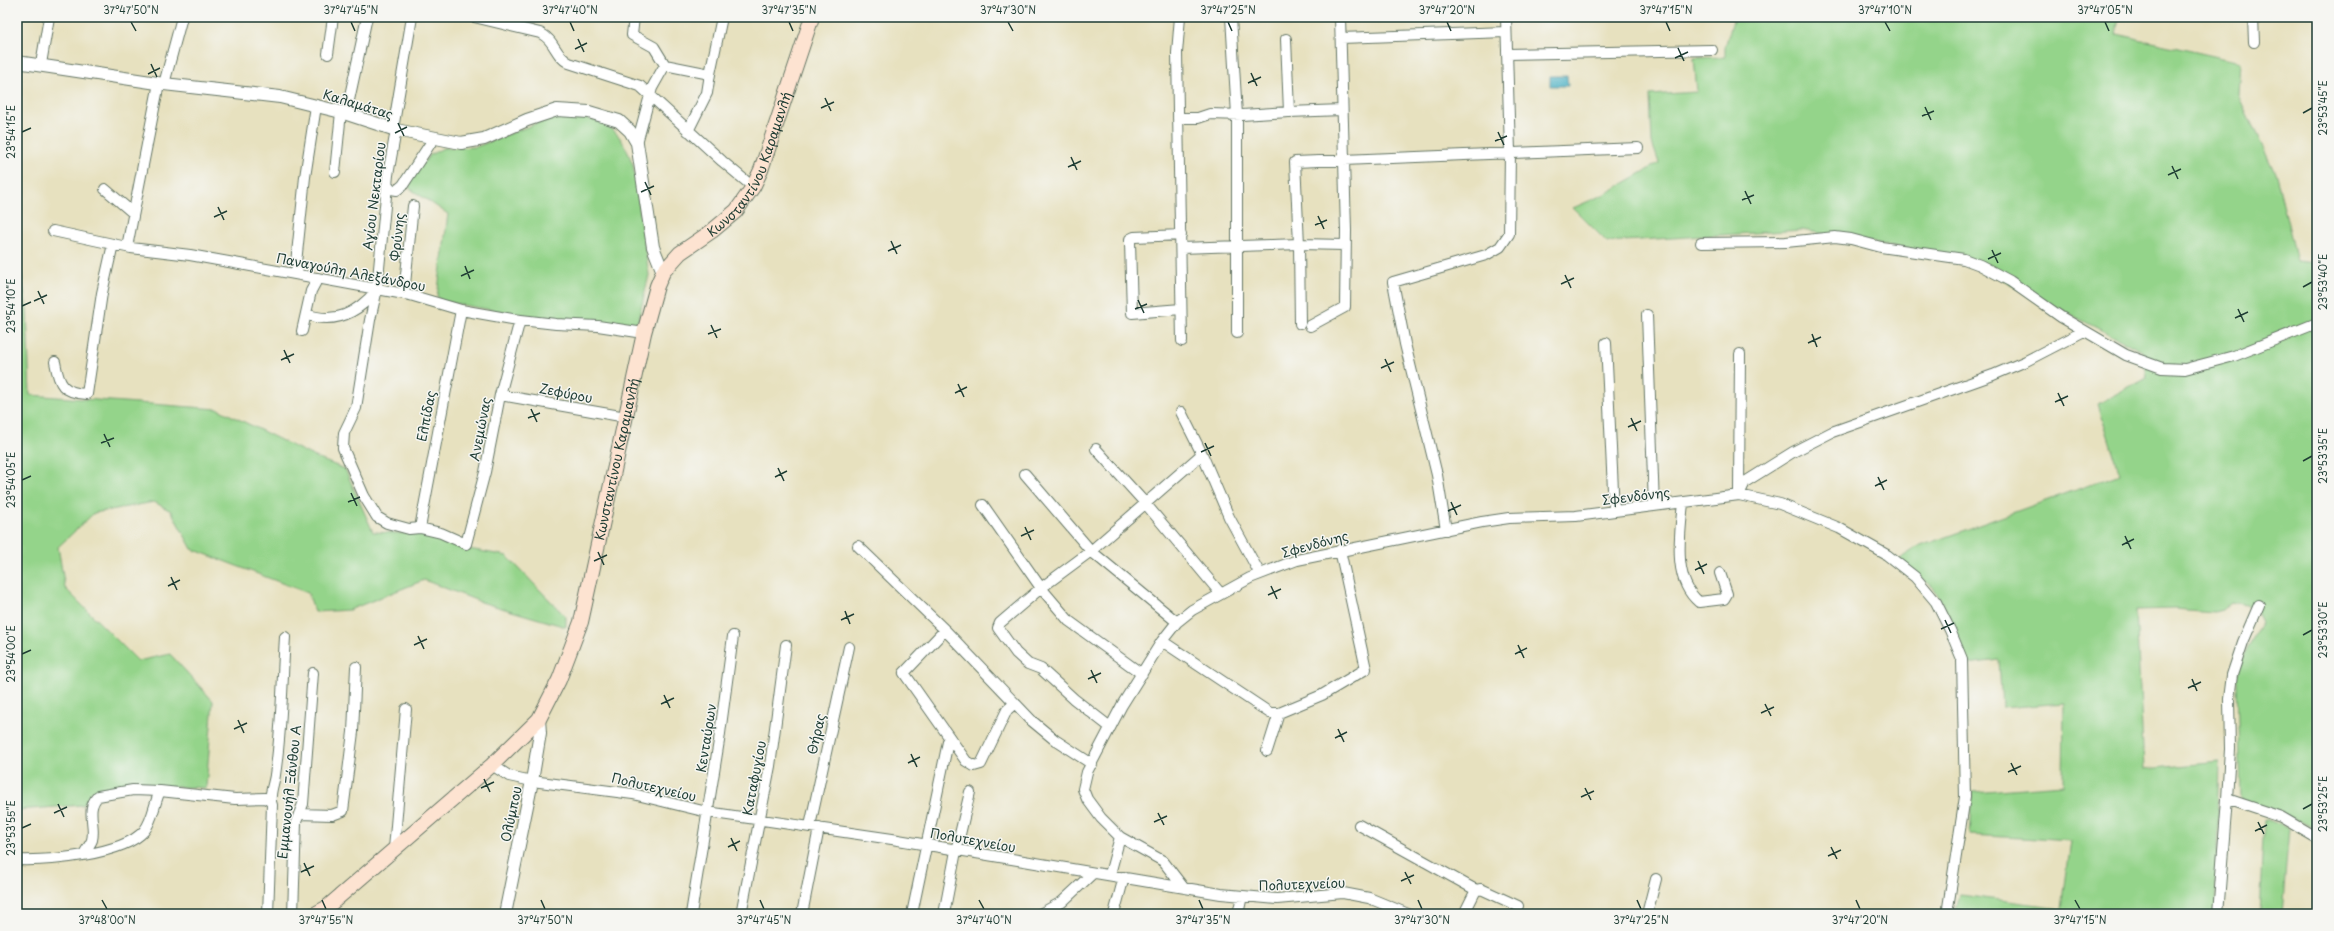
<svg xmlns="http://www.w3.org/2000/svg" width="2334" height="931" viewBox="0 0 2334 931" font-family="'Playpen Sans',sans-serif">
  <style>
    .green { fill: #94d48a; stroke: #5a885f }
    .water { fill: #43adc2; stroke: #31757b }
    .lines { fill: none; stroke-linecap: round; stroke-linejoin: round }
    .minor-casing { stroke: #657665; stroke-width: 12 }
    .tertiary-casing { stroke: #657665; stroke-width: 14 }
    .secondary-casing { stroke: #657665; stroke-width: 16 }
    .minor { stroke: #fff; stroke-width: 10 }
    .tertiary { stroke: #fff; stroke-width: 12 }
    .secondary { stroke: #fde3d1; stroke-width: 14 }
    .ticks { fill: none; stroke: #1f3d34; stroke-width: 1.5 }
    .labels { text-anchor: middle; stroke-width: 3; stroke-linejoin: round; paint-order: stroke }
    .street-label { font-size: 13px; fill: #1f3d34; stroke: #f6f6f2 }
    .neatline { fill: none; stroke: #1f3d34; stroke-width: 1.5 }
    .ticks-label { font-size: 10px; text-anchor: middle; fill: #1f3d34 }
  </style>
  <rect width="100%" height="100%" fill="#f6f6f2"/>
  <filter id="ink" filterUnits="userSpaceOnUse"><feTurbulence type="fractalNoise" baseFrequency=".025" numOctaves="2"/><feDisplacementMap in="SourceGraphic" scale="8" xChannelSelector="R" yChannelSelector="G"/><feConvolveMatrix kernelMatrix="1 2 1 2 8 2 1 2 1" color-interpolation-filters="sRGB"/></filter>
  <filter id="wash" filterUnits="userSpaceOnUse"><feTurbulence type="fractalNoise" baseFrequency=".012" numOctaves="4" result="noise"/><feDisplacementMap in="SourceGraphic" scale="16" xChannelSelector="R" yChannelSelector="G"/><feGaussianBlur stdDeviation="0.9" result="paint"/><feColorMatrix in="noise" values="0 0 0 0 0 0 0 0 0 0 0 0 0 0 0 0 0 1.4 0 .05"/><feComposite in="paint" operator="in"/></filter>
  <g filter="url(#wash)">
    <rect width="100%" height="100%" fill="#e7e1bf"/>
    <!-- green -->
    <path class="green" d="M1734,17h385l-3,17 124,28 -2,33 38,80 21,86 18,2 2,3v565l-40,-21 -17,-3 -20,-8 -3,-115 3,-21 22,-42 -7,-14 -24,-5 -9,8 -8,2 -40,-3 -38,1 8,159 76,-7 -5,152h-260l5,-19 102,13 9,-67 -101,-6 3,-43 90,-7 1,-82 -62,5 -3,-48 -32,4 -15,-42 -18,-34 -35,-29 19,-12 202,-73 -22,-70 49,-27 -5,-26 -182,-93 -158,-28 -195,12 -34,-34 32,-14 54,-31 -7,-20 -2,-48 47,-3 -3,-34 31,-1v-10z
      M555,116c45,3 61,2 78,49l16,110 -12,50c-68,-2 -128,-11 -195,-24l-5,-4 11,-83 -39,-26 3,-10 18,-23 13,-7 33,-1z
      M17,245l10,65 3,85 188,14 101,50 26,10 28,63 47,2 49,15 38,7 59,61v10l-85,-25 -57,-22 -75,30 -34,2 -7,-19 -116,-44 -21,-38 -17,-9 -60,11 -36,34 7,41 73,73 32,-7 43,47 -7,87 -74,-3 -40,6 -9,14 -66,5z
      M2264,819l25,9 -7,86h-23z"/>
    <!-- water -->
    <path class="water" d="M1550,76h17l1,10h-18z"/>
  </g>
  <g filter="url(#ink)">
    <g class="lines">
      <defs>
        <path id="minor" d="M474,17l66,16c16,8 14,22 29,30l71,23 82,75 31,26
          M634,17l-2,18 22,12 11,18 45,9 -3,19 -19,38
          M1180,17l-3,36 5,288
          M1231,17l6,98v218
          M2253,17l1,25
          M1341,38l165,-6
          M1286,39l3,73 53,-2
          M328,54l5,-37
          M1508,54l204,-4
          M41,64l8,-47
          M710,74l12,-57
          M164,84l18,-67
          M346,114l21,-97
          M1178,118h20l12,-4 32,1 47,-3
          M393,129l19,-112
          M396,130l-8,45 -11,114 -7,31 -14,88 -12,25 -1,15 21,48 13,21 10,6 22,6 11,-1 21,5 25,11 19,-72 15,-77 20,-75
          M637,143l15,-55 13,-23
          M335,172l6,-60
          M388,185l3,4 6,1 6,-5 31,-47
          M105,189l28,24
          M53,231l78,17 59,7 220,40 51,15 51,9 44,5 42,2 46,7
          M1181,235l-47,2 -4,2v3l2,71 49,-4
          M1701,243l85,-1 49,-5 16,2 30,8 83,12 16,6 30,16 51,36 65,38 36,13 23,1 49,-13 83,-33
          M127,247l32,-164
          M1181,248l118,-4 46,1
          M298,274l-2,-11 9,-86 11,-71
          M404,294l9,-88
          M306,314c29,11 51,-1 70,-23
          M1647,315l7,191
          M1300,324l-1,-80 -4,-82 343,-14
          M1310,326l35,-19 1,-76 -6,-214
          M302,331l9,-40 7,-13
          M1606,343l8,168
          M55,362c4,23 8,31 32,32l15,-101 11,-49
          M500,395l126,22
          M1096,449l49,54 76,91
          M1202,454l27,63 31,57
          M1025,474l66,77 86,71
          M1739,491l1,-137
          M1739,495l6,-13 48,-30 39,-20 161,-57 33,-14 58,-30
          M1683,503c-3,31 -11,77 16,99l25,-3 3,-5 -7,-21
          M983,505l58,83 28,33 73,53
          M420,528l41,-218
          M1446,530l-9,-55 -32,-131 -12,-62 93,-27 14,-8 9,-13 1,-82 -4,-135
          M858,546l87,84
          M1162,641l108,72h9
          M1015,703l-8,7 -26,54 -7,2 -8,-5 -62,-88 41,-43 87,91 23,19 37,24
          M1110,727l-36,-28 -33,-30 -13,-5 -12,-11 -18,-25 2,-5 41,-35 50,-37 111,-97 -21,-42
          M1267,751l12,-38 43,-18 44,-26 -26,-119
          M492,765l17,11 23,5 101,13 74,18 185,27 329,55 56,5 66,-6 26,5 39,16
          M2227,799l3,-50 -1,-50 3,-24 11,-33 16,-37
          M299,814l33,1 11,-4 10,-79 3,-65
          M1359,825l117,65
          M810,826l39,-179
          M1120,837l43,24 20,26
          M394,849l12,-140
          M84,854c2,-4 6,-9 8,-14 4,-16 -7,-30 6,-44l35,-6 27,1
          M17,860c31,1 106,-5 127,-29 9,-11 10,-27 16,-40l75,8 30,-1 5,3
          M1110,874l10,-37 -19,-19 -14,-19 -4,-10 4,-17 35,-67 40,-64 15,-19 15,-12 58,-32 47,-18 185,-38 27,-4 67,-2 163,-21 41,9 37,15 22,9 48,27 28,22 21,25 14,28 12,29 3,138 -18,117
          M268,914l4,-109c-4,-9 2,-21 3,-30 7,-46 7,-92 10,-138
          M293,914l3,-92 7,-18 10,-131
          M691,914l28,-173 14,-105
          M741,914l29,-148 16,-121
          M802,914l17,-86
          M912,914l37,-177
          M944,914l12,-63 14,-59
          M1040,914l22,-12 30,-28
          M1114,914l10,-37
          M1238,914l4,-18
          M1464,914l12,-24 5,-1 37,17
          M1647,914l9,-35
          M2218,914l9,-115 54,18 36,21"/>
        <path id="tertiary" d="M17,62l147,22 116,13 61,15 55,18 65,13 23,-4 43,-19 30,-10 32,2 30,9 11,10 7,12 16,104 10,25
          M505,914l27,-133 8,-48 -1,-14"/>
        <g id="secondary">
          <path id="s1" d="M315,914l11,-6 166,-143 47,-46 20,-39 22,-58 63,-289 13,-47 6,-14 17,-19 32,-22 24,-20 17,-24 8,-17 51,-153"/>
        </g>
      </defs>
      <!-- minor casing -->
      <use href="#minor" class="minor-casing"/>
      <!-- tertiary casing -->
      <use href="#tertiary" class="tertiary-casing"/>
      <!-- secondary casing -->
      <use href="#secondary" class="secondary-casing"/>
      <!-- minor -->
      <use href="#minor" class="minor"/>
      <!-- tertiary -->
      <use href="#tertiary" class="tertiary"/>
      <!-- secondary -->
      <use href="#secondary" class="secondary"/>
    </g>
  </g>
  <!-- ticks -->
  <path class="ticks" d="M131,22l5,9M351,22l4,9M570,22l4,9M789,22l4,9M1008,22l5,9M1228,22l4,9M1447,22l4,9M1666,22l4,9M1885,22l5,9M2105,22l4,9M578,39l6,13M1678,48l6,13M575,49l12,-6M1675,58l13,-6M151,64l6,13M1251,73l6,13M148,74l12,-6M1248,83l13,-6M825,98l6,13M1925,107l6,13M821,108l13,-6M2303,113l9,-5M1922,116l12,-5M398,123l6,13M22,132l9,-4M1498,132l6,13M395,133l12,-6M1495,141l12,-5M1071,157l6,13M2172,166l6,13M1068,167l13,-6M2168,175l13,-6M645,182l6,13M1745,191l6,13M641,192l13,-6M1742,200l12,-5M218,207l6,13M1318,216l6,13M214,217l13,-6M1315,225l12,-5M891,241l6,13M1992,250l6,13M888,251l13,-6M1988,259l13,-6M465,266l5,13M1565,275l6,13M461,276l13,-6M1561,284l13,-6M2303,287l9,-5M38,291l6,13M1138,300l6,13M34,301l13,-6M22,306l9,-4M1135,309l12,-5M2238,309l6,13M2235,318l13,-6M711,325l6,13M708,334l13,-5M1812,334l5,13M1808,343l13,-6M284,350l6,13M1385,359l6,13M281,360l13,-6M1381,368l13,-6M958,384l6,13M955,393l12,-6M2058,393l6,13M2055,402l13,-6M531,409l6,13M528,418l12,-5M1631,418l6,13M1628,427l13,-6M104,434l6,13M101,443l13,-5M1205,443l6,13M1201,452l13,-6M2303,461l9,-5M778,468l6,13M775,477l12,-6M1878,477l6,13M22,480l9,-4M1875,486l12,-6M351,493l6,13M348,502l12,-5M1451,502l6,13M1448,511l13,-6M1025,527l6,13M1021,536l13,-6M2125,536l6,13M2122,545l12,-6M598,552l6,13M594,561l13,-6M1698,561l6,13M1695,570l12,-6M171,577l6,13M168,586l12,-6M1271,586l6,13M1268,595l13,-6M845,611l5,13M841,620l13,-6M1945,620l6,13M1941,629l13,-6M2303,635l9,-5M418,636l6,13M414,645l13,-6M1518,645l6,13M22,654l9,-4M1515,654l12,-6M1091,670l6,13M1088,679l13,-6M2192,679l5,12M2188,688l13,-6M664,695l6,13M661,704l13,-6M1765,704l6,12M1761,713l13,-6M238,720l6,13M234,729l13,-6M1338,729l6,13M1335,738l12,-6M911,754l6,13M908,763l12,-6M2011,763l6,12M2008,772l13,-6M484,779l6,13M481,788l13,-6M1585,788l6,12M1581,797l13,-6M58,804l6,13M2303,809l9,-5M54,813l13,-6M1158,813l6,12M1154,822l13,-6M2258,822l6,12M22,828l9,-4M2255,831l12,-6M731,838l6,13M728,847l12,-6M1831,847l6,12M1828,856l13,-6M304,863l6,13M301,872l13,-6M1405,872l6,12M1401,881l13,-6M102,900l5,9M322,900l4,9M541,900l4,9M760,900l4,9M979,900l5,9M1199,900l4,9M1418,900l4,9M1637,900l4,9M1856,900l4,9M2075,900l5,9"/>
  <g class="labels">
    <!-- street labels -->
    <g class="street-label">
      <text transform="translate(358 104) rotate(17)" y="5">Καλαμάτας</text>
      <text dy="5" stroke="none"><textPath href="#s1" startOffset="906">Κωνσταντίνου Καραμανλή</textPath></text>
      <text transform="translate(374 196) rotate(-83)" y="5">Αγίου Νεκταρίου</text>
      <text transform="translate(397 237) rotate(-84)" y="5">Φρύνης</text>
      <text transform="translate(351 272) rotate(11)" y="5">Παναγούλη Αλεξάνδρου</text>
      <text transform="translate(566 393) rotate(11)" y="5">Ζεφύρου</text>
      <text transform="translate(426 416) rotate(-79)" y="5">Ελπίδας</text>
      <text transform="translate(480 429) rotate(-79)" y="5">Ανεμώνας</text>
      <text dy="5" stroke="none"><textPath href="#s1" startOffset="570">Κωνσταντίνου Καραμανλή</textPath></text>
      <text transform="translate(1636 496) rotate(-7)" y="5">Σφενδόνης</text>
      <text transform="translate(1315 544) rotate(-15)" y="5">Σφενδόνης</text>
      <text transform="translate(816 734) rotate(-77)" y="5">Θήρας</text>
      <text transform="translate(706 738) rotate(-81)" y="5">Κενταύρων</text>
      <text transform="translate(754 778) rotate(-79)" y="5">Καταφυγίου</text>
      <text transform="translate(654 787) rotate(13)" y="5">Πολυτεχνείου</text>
      <text transform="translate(289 792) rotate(-84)" y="5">Εμμανουήλ Ξάνθου Α</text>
      <text transform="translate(511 814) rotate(-78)" y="5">Ολύμπου</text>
      <text transform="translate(973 840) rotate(10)" y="5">Πολυτεχνείου</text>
      <text transform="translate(1302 884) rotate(-2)" y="5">Πολυτεχνείου</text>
    </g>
  </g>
  <!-- margin -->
  <rect width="2334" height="931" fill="none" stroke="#f6f6f2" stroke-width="44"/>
  <rect x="22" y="22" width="2290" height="887" class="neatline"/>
  <g class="ticks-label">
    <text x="131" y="14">37°47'50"N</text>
    <text x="351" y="14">37°47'45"N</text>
    <text x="570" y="14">37°47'40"N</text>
    <text x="789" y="14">37°47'35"N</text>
    <text x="1008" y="14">37°47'30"N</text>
    <text x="1228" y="14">37°47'25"N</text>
    <text x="1447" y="14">37°47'20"N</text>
    <text x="1666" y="14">37°47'15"N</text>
    <text x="1885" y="14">37°47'10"N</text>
    <text x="2105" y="14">37°47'05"N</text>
    <text transform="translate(2323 108) rotate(-90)" y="4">23°53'45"E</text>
    <text transform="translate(11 132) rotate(-90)" y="4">23°54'15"E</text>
    <text transform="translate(2323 282) rotate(-90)" y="4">23°53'40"E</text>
    <text transform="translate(11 306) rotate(-90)" y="4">23°54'10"E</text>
    <text transform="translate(2323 456) rotate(-90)" y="4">23°53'35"E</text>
    <text transform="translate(11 480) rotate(-90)" y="4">23°54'05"E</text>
    <text transform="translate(2323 630) rotate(-90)" y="4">23°53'30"E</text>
    <text transform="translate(11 654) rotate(-90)" y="4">23°54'00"E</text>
    <text transform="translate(2323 804) rotate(-90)" y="4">23°53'25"E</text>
    <text transform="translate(11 828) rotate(-90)" y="4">23°53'55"E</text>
    <text x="107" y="924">37°48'00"N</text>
    <text x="326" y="924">37°47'55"N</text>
    <text x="545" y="924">37°47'50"N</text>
    <text x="764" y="924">37°47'45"N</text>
    <text x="984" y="924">37°47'40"N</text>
    <text x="1203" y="924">37°47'35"N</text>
    <text x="1422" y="924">37°47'30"N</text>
    <text x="1641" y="924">37°47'25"N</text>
    <text x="1860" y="924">37°47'20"N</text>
    <text x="2080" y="924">37°47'15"N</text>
  </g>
</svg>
